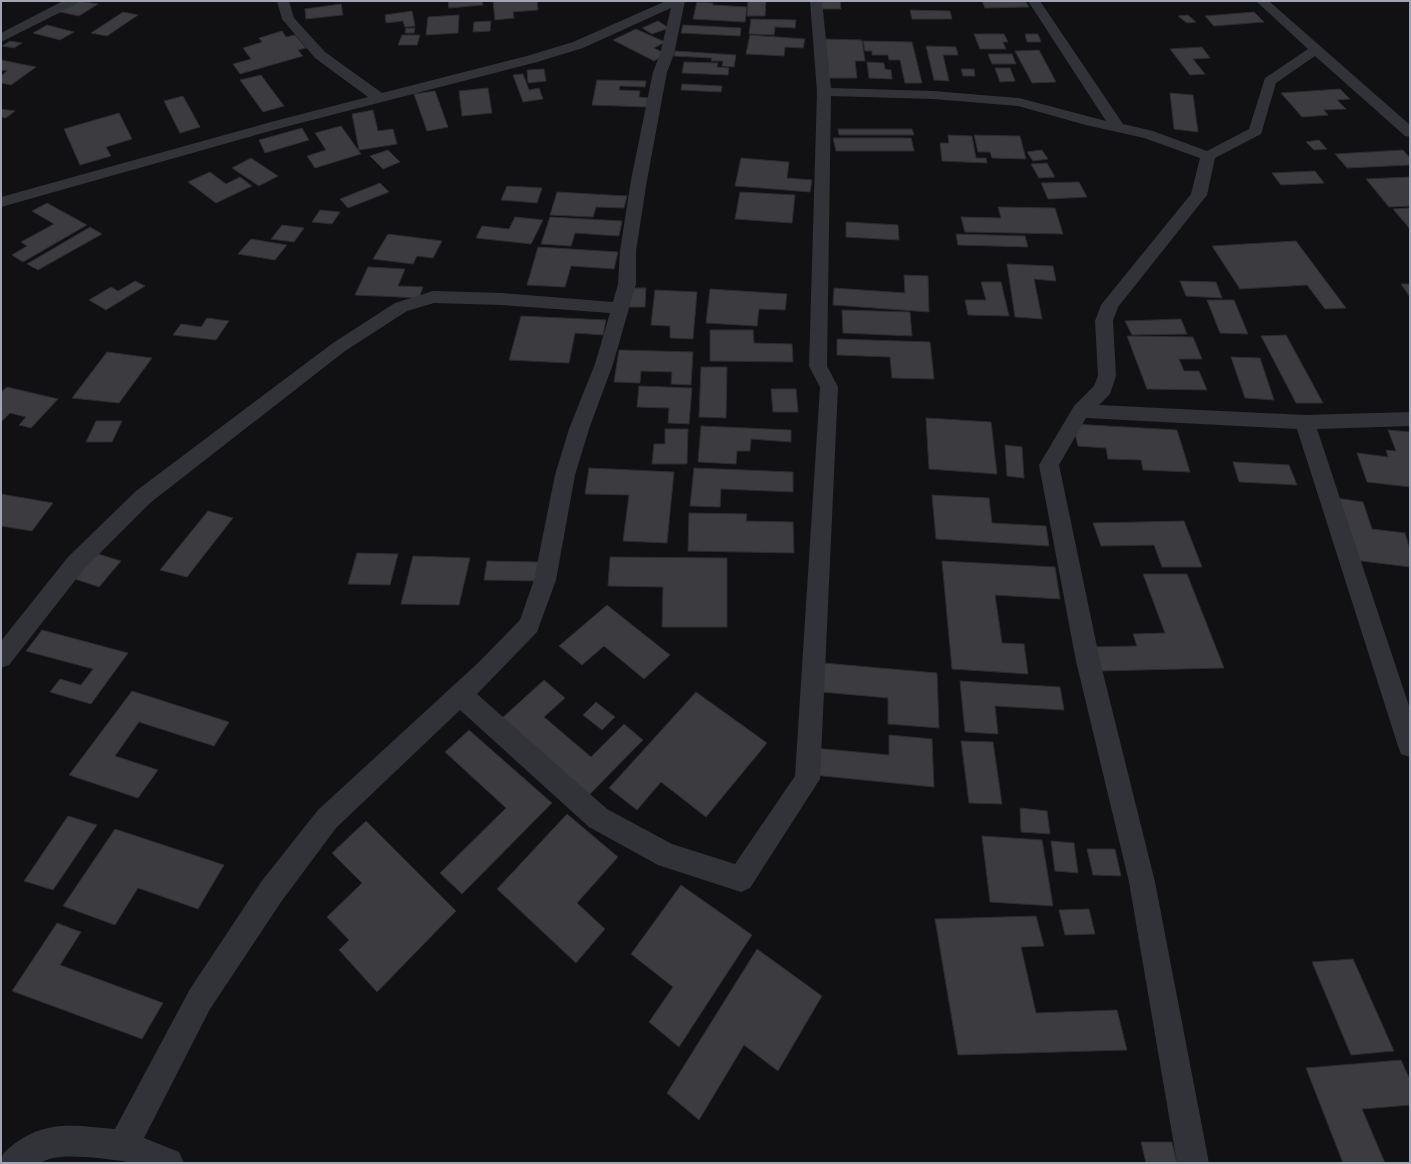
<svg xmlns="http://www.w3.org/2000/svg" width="1411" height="1164" viewBox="0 0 1411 1164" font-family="'Noto Sans',sans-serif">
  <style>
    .building { fill: #3c3b40; stroke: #2c2b2f }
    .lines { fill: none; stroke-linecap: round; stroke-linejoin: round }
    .minor { fill: #323338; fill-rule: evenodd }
  </style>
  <rect width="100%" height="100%" fill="#111113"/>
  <!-- building -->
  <path class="building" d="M78,1l20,3 -19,12 -19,-4z
    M448,1h34l1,4 -34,3z
    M493,1h44l1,9 -25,2 1,6 -19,2z
    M748,1h18l-1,15h-18z
    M820,1h20l1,8h-20z
    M982,1h43l4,6 -44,1z
    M697,2l16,1v2l34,2 -2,15 -52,-3z
    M341,4l2,11 -37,4 -1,-10z
    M910,10l40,1 2,8h-40z
    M412,11l3,15 -10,1 -2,-6 -17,2 -1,-8z
    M123,12l15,3 -31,21 -16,-3z
    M1254,12l10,10 -50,4 -9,-10z
    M459,15l-1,18 -32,2 2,-18z
    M1188,15l8,7 -9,1 -9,-7z
    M751,19l45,1 -1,8 -20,-1 -1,8 -25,-1z
    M491,21l-1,10 -17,1 1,-10z
    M658,21l11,7 -17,6 -10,-6z
    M47,25l27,7 -14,8 -27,-7z
    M683,25l58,3 -1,8 -59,-3z
    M406,28h9l-1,5h-9z
    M636,29l29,13 -11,6 12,6 -12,7 -41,-21z
    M282,31l4,6 9,-2 11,13 -8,2 5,6 -63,18 -7,-10 18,-5 -8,-11 19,-6 -3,-4z
    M974,34h30l4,8h-5l3,7h-26z
    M1025,34h13l3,8h-14z
    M402,35h18l-3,10h-19z
    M750,35l55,4 -2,9 -18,-1 -1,9 -38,-2z
    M824,39l38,1 3,21h-10l2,17h-31z
    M10,41l12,2 -8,5 -12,-2z
    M863,41l49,1 10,41h-17l-5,-23h-11l-1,-5h-16v-4h-7z
    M926,46l30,1 2,8h-15l6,26 -15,-1z
    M1202,47l8,11 -17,1 12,15 -15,1 -20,-26z
    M1039,50l17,32 -24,1 -17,-32z
    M675,51l61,4 -2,12 -12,-1 1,-5h-12l1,-3 -38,-2z
    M988,54h24l4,10h-24z
    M1,60l35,7 -25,18 -10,-2v-7l6,-5 -6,-1z
    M684,62l34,1 -1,4 12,1 -1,7 -46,-2z
    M867,62l17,1 1,6 6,1 1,9 -23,-1z
    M995,68h15l5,13 -15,1z
    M544,69l2,12 -18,2 -1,-13z
    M961,69h13l1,7h-12z
    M523,74l6,16 10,-2 4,11 -20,3 -10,-27z
    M261,75l23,31 -21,6 -23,-32z
    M597,80l49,1 -1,6 -25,-1 -1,4 21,1 -1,6 9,1 -2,9 -54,-2z
    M682,84l40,2 -1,6 -40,-2z
    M488,88l4,25 -30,3 -3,-25z
    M1340,89l10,10 -13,1 9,9 -22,1 4,5 -26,2 -21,-24z
    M435,91l13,36 -21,4 -13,-37z
    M1170,93l23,2 5,37 -24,-3z
    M183,96l17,31 -20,6 -16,-32z
    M1,109l14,2 -9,7 -5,-1z
    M373,110l5,21 15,-2 4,15 -38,6 -7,-36z
    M119,113l13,26 -26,8 5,9 -31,9 -16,-36z
    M341,126l20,28 -46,14 -8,-12 19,-6 -11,-17z
    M302,128l7,12 -44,13 -6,-13z
    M838,129h74l2,6h-75z
    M948,135l24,1 4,22h10l1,5 -45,-2 -2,-18h9z
    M974,135l46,1 6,23 -34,-1 -2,-6h-12z
    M833,138h78l3,13h-78z
    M1319,140l8,9 -13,1 -8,-8z
    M388,150l12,12 -17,7 -13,-13z
    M1042,150l6,9 -15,2 -6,-9z
    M1403,150l7,8v7l-63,3 -12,-14z
    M251,158l27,18 -19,10 -27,-18z
    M741,158l48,4 -2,16 25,2 -2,12 -75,-6z
    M1047,163l8,14 -16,1 -8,-14z
    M1315,171l9,12 -43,2 -9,-12z
    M210,172l16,12 14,-7 12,9 -36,17 -28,-21z
    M1410,177v29l-21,1 -23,-28z
    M1079,182l8,15 -39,2 -7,-16z
    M380,183l9,9 -41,16 -8,-9z
    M507,186l35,2 -5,15 -36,-3z
    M557,192l70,4 -3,12 -28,-1 -3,10 -43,-2z
    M740,192l55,3 -3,28 -57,-4z
    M47,203l40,22 -64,37 -11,-7 15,-9 -6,-4 33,-18 -22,-13z
    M998,207l57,1 8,26 -98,-2 -4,-15 40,1z
    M1410,208v21l-17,-20z
    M320,210l20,2 -8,12 -20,-2z
    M515,217l28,3 -12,24 -55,-6 6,-12 27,3z
    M550,217l72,4 -3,15 -44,-3 -4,13 -30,-2z
    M846,222l52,3 1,15 -53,-3z
    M282,225l22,3 -10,14 -23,-3z
    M90,227l12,7 -64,36 -11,-6z
    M388,234l54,7 -9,17 -16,-2 -4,8 -40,-5z
    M956,234l69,2 3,11 -70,-2z
    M251,239l36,6 -12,15 -37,-6z
    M1296,241l50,67 -21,1 -18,-24 -67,4 -28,-43z
    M538,247l80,5 -4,17 -43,-3 -6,21 -38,-2z
    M1007,264l46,2 3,15 -22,-2 8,40 -27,-2z
    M368,267l37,2 -7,17 25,1 -4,11 -64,-3z
    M904,275l24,1 1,36 -96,-7 1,-17 71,5z
    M135,281l10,5 -39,24 -17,-10 22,-13 7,4z
    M1180,281l36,1 6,16 -36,-2z
    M981,282h20l8,34 -41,-1 -3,-15h21z
    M1401,284h9v13z
    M627,288h19l-1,19h-19z
    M710,289l77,5 -2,16 -26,-1 -2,17 -51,-3z
    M655,290l42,2 -4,47 -23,-1v-12l-19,-1z
    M1207,300h27l14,34 -28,-1z
    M842,310l68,2 2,24 -69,-3z
    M521,316l85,4 -3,15 -28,-2 -6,30 -60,-3z
    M207,318l22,3 -13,19 -43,-5 8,-11 20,3z
    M1181,319l6,15 -55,1 -7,-14z
    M710,330h43l1,13 38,1 1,18 -83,-1z
    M1286,335l37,68h-27l-35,-67z
    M1127,336l66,1 9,22h-23l5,12h15l8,19 -60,-1z
    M837,339l93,3 4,37 -42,-1 -2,-21 -53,-2z
    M619,350l74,2 -2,33 -20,-1 1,-12 -31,-1 -1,12 -26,-1z
    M107,352l45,6 -33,45 -47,-5z
    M1231,357l29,1 14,42 -29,-2z
    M701,367h26l-1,51 -27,-1z
    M639,386l53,2 -3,36 -21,-1 1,-15 -32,-1z
    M7,387l51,12 -27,29 -12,-3 7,-8 -16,-4 -9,9v-30z
    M771,389h25l2,23h-25z
    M926,418l65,4 6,52 -68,-5z
    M96,421h26l-10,21h-26z
    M1073,424l104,6 13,42 -47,-2 -2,-10 -33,-1 -2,-11 -28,-2z
    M701,426l90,4v12l-40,-3 -1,12h-13l-1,13 -38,-2z
    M665,429h23l-1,35h-35l2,-20h11z
    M1388,430l22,2v55l-43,-5 -10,-29 31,4 -2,-7 10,1z
    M1005,445l17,2 2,31 -17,-2z
    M1233,462l56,3 8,20 -58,-3z
    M589,468l85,4 -7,71 -44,-2 6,-46 -44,-1z
    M694,468l99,4v20l-72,-3 -1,18 -30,-1z
    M1,494l52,9 -21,28 -31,-5z
    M932,495l57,3 3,25 54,3 3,20 -113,-7z
    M1336,498l27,4 9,27 33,4 5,17v17l-56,-7z
    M208,511l25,7 -46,59 -27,-7z
    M689,513l58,1 -1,7 47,1 1,31 -106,-2z
    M1184,521l18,46h-40l-8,-22 -53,1 -8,-23z
    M95,553l26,8 -22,26 -27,-9z
    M357,553l41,1 -8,31 -42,-1z
    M413,556l57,2 -11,47 -58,-1z
    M610,557l117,1v69h-65l1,-40 -55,-1z
    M487,561l52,1 -4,19 -51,-1z
    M942,561l113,6 5,32 -65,-4 7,48 22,1 4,30 -76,-5z
    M1143,574h44l37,94 -124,3 -8,-24 45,-1 -4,-12 32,-1z
    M607,605l63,50 -26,24 -40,-33 -22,19 -23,-19z
    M42,630l86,23 -37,51 -41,-12 10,-13 21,6 12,-16 -67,-18z
    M823,663l114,10 2,55 -51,-4v-26l-66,-6z
    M544,680l21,18 -21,19 47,40 33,-33 19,16 -55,56 -87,-77z
    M960,681l100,6 4,23 -69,-4 3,28 -33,-2z
    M132,691l97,31 -15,24 -75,-24 -24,34 43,14 -20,28 -69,-23z
    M696,692l71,51 -61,74 -45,-35 -24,28 -28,-22z
    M596,702l19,15 -13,13 -19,-15z
    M469,730l83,73 -90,91 -22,-21 66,-65 -61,-56z
    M889,735l43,4 2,48 -121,-12 1,-27 75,7z
    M961,741l32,1 9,62 -33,-1z
    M1020,808l27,3 3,23 -29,-2z
    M567,814l51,43 -41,46 28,26 -29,34 -79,-74z
    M68,816l29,9 -44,65 -29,-9z
    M366,821l90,90 -79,81 -38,-42 10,-10 -22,-23 35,-34 -30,-30z
    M115,829l109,36 -26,44 -60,-21 -23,37 -52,-19z
    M982,836l60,4 11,66 -63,-4z
    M1051,841l23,2 4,30 -23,-2z
    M1087,849h28l6,27 -28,-1z
    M681,885l71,50 -73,112 -30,-25 24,-35 -42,-33z
    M1089,909l6,25 -30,1 -6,-25z
    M1036,916l8,30 -23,1 15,66 81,-3 10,40 -169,5 -23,-136z
    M57,923l24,9 -21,33 103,38 -21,36 -130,-48z
    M757,949l65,47 -44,75 -34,-26 -45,75 -32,-27z
    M1353,959l41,92 -43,4 -39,-93z
    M1401,1060l9,20v25l-48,4 23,54h-42l-37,-95z
    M1141,1142h31l5,21h-31z"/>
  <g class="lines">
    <!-- minor -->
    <path class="minor" d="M63,1h16l-2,3 -76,38v-9z
      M277,1h12l5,17 31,34 57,41 145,-37 46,-14 93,-41h19l-11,53 -7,18 -20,108 -11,71v33l-23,80 -24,65 -14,46 -19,105 -19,52 -60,62 130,115 65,35 63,20 60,-88 25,-389 -11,-21 8,-274 -7,-91h12l9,87 102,3 86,7 87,23 -78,-120h12l83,123 30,7 54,20 42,-22 16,-51 43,-29 -52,-48h13l141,124v12l-5,-1 -90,-80 -39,27 -15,51 -46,24 -8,37 -89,112 -5,14 3,55 -6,18 -11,11 206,10 105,-3v14l-93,3 93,280v48l-9,-3 -3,-8 -101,-317 -211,-11 -27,47 41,196 55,221 54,281h-32l-48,-281 -53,-221 -37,-196 35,-59 20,-20 4,-10 -3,-55 6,-16 90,-111 9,-36 -56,-20 -58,-13 -68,-19 -85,-7 -102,-3 -4,270 11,21 -18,392 -70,109 -9,4 -83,-27 -69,-38 -129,-117 -124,118 -55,74 -71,107 -66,129 35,14 5,11h-55l-6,-2c-21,-2 -66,-10 -82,2h-40c0,-10 6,-13 13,-19 34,-25 62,-18 101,-15l75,-140 71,-107 57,-72 161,-148 41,-42 14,-40 21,-105 14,-46 26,-65 15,-51 -108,-8 -68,-2 -27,8 -62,40 -195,152 -66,66 -75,96 -8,3v-27l67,-84 68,-66 197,-148 62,-40 38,-12 69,2 111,9 5,-18 2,-33 11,-71 22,-108 7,-18 11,-46 -88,40 -46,14 -256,66 -280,79v-10l270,-75 97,-25 -53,-39 -33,-39z"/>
  </g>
  <!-- border -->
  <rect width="1411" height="1164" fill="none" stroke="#a2a6b4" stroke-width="4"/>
</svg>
